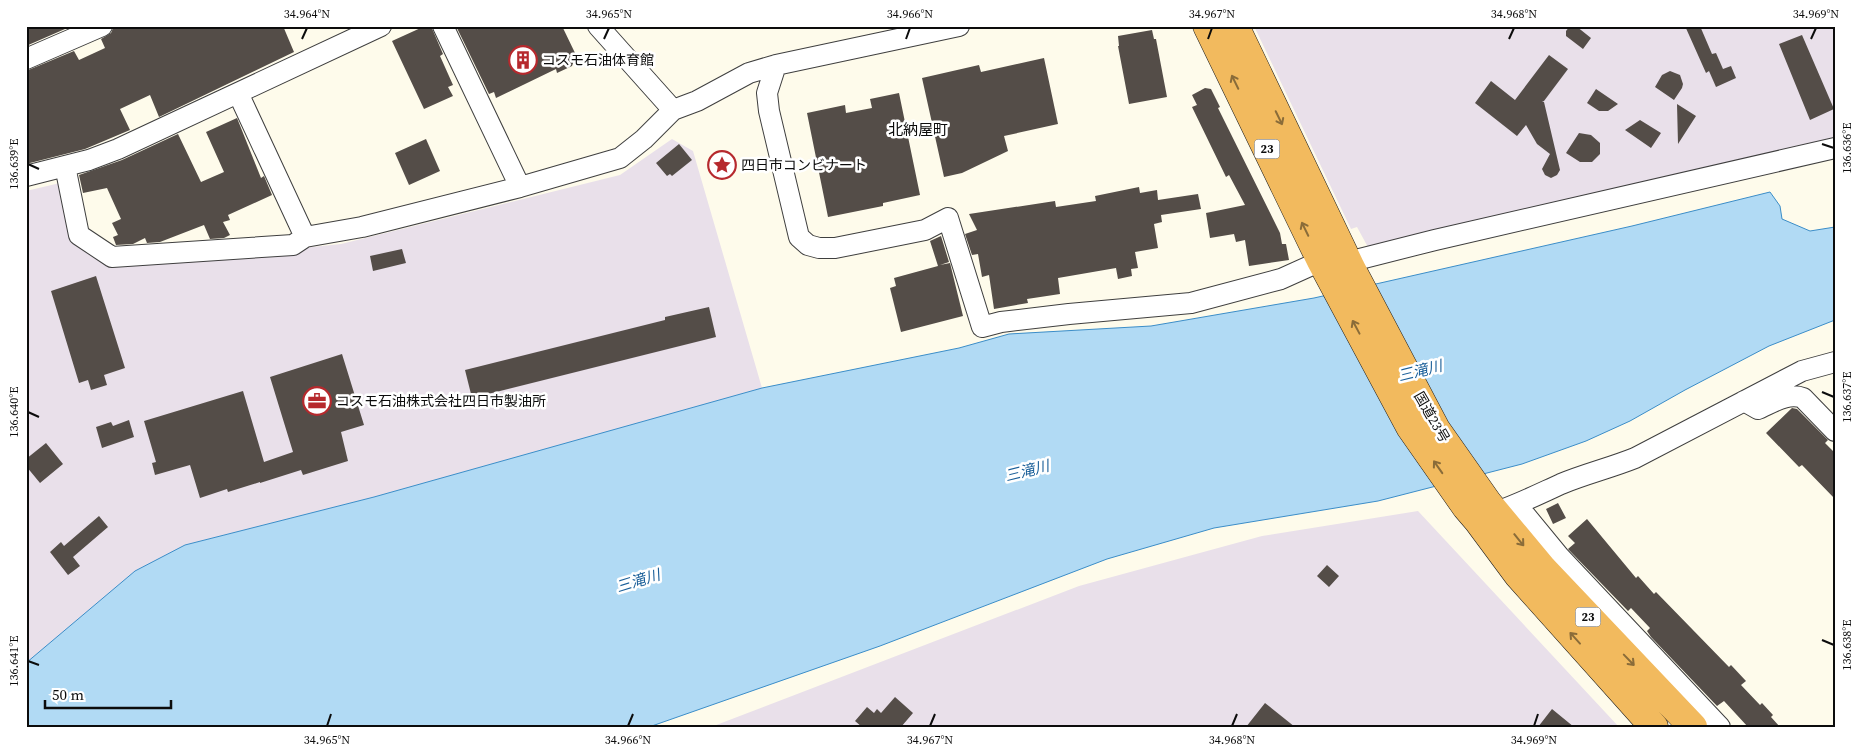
<svg xmlns="http://www.w3.org/2000/svg" width="1861" height="753" viewBox="0 0 1861 753" font-family="'Source Serif 4','Noto Sans JP',serif">
  <style>
    .industrial { fill: #e9e0ea }
    .water { fill: #b1daf4; stroke: #3b8dc8 }
    .building { fill: #544d48 }
    .lines { fill: none; stroke-linecap: round; stroke-linejoin: round }
    .minor-casing { stroke: #3f3f3f; stroke-width: 22 }
    .trunk-casing { stroke: #1d1d1d; stroke-width: 29 }
    .minor { stroke: #fff; stroke-width: 20 }
    .trunk { stroke: #f2ba5e; stroke-width: 28 }
    .oneway { stroke: #8a6c39 }
    .ticks { fill: none; stroke: #0c0c0c; stroke-width: 2 }
    .labels { text-anchor: middle; stroke-width: 5; stroke-linejoin: round; paint-order: stroke }
    .shield { fill: #fff; stroke: #555; stroke-width: 1 }
    .shield-label { font-size: 12px; font-weight: bold; fill: #0c0c0c }
    .poi-label { font-size: 14px; fill: #0c0c0c; stroke: #fff; text-anchor: start }
    .street-label { font-size: 14px; fill: #0c0c0c; stroke: #fff }
    .neighbourhood-label { font-size: 15px; fill: #0c0c0c; stroke: #fff }
    .water-label { font-size: 15px; font-style: italic; fill: #1a5f99; stroke: #fff }
    .neatline { fill: none; stroke: #0c0c0c; stroke-width: 2 }
    .ticks-label { font-size: 12px; text-anchor: middle; fill: #0c0c0c }
  </style>
  <rect width="100%" height="100%" fill="#fefbeb"/>
  <!-- industrial -->
  <path class="industrial" d="M1254,26h581v117l-466,106 -12,-22 -6,2z
    M672,139l21,12 69,237 -388,109 -189,48 -159,118v-472l34,-8 17,60 90,19 174,-18 279,-69z
    M1418,511l201,216h-908l368,-141 183,-50z"/>
  <!-- water -->
  <path class="water" d="M1770,192l10,14 2,13 28,12 25,-4v93l-66,26 -84,44 -55,31 -44,20 -64,23 -144,37 -164,27 -107,31 -227,87 -231,81h-623v-64l109,-92 50,-26 189,-48 388,-109 197,-40 50,-14 142,-8 163,-28 318,-72z"/>
  <!-- building -->
  <path class="building" d="M26,26h38l1,3 -39,17z
    M114,26h169l11,26 -135,65 -9,-22 -30,14 10,21 -45,19 -59,15v-93l48,-20 5,9 26,-12 -4,-9 10,-6z
    M425,26h6l12,28 -3,2 13,29 -5,2 5,9 -29,13 -32,-68z
    M456,26h106l14,29 -4,11 -15,7 -1,-4 -60,29 -2,-6 -5,2z
    M1570,26h6l15,12 -8,11 -17,-13v-5z
    M1685,26h15l12,28 4,-1 7,16 8,-3 5,12 -20,9 -7,-16 -3,2z
    M1152,30l2,9h2l11,58 -38,7 -11,-58h1l-1,-10z
    M1802,35l32,74 -24,11 -31,-76z
    M1549,55l19,14 -24,32h-2l2,1 16,68 -3,5 -6,3 -6,-3 -3,-6 8,-15 -13,-10 -11,-19 -9,11 -42,-33 16,-22 24,19z
    M1044,58l14,66 -54,12 4,15 -46,22 -18,4 -22,-99 57,-13 2,7z
    M1670,71l10,4 3,9 -1,4 -8,12 -19,-13 7,-12z
    M1205,88l6,1 9,18 -2,1 62,125 2,11h4l3,16 -40,6 -4,-26 -9,2 -2,-8 -24,4 -4,-25 39,-8 -16,-30 -3,2 -34,-70 5,-2 -5,-10z
    M1596,89l22,15 -10,7h-9l-12,-8z
    M899,93l21,102 -37,8v3l-55,11 -21,-104 38,-8 1,8 26,-5 -2,-9z
    M1677,104l19,12 -18,28z
    M237,118l24,60 3,-2 8,19 -44,20 2,5 -7,2 7,13 -6,3 -14,1 -6,-14 -44,17 -13,1 -2,-5 -12,6 -17,1 -3,-8 5,-2 -6,-12 9,-4 -14,-31 -24,5 -4,-18 43,-15 56,-26 23,48 23,-10 -18,-40z
    M1640,120l21,13 -10,15 -26,-18z
    M1579,133l12,2 9,8v11l-8,8h-12l-14,-9z
    M426,139l14,32 -31,14 -14,-32z
    M679,144l13,16 -20,16 -2,-2 -3,2 -11,-13z
    M1139,187l1,6 17,-3 1,10 40,-6 3,15 -40,6 1,7 -8,2 4,24 -23,4 3,16 -7,1 1,7 -14,3 -2,-11 -58,10 2,16 -33,5 1,4 -34,6 -5,-34 -7,2 -4,-23 -6,1 -7,-21 12,-4 -8,-16 86,-13 1,6 40,-6 -1,-5z
    M941,236l8,26 -9,3 10,-2 13,53 -62,16 -11,-44 6,-2 -2,-8 44,-12 -8,-25z
    M402,249l4,14 -33,8 -3,-15z
    M96,276l29,92 -21,7 3,10 -16,5 -3,-10 -9,3 -28,-92z
    M709,307l7,30 -244,61 -7,-28 200,-50v-3z
    M342,354l22,71 -23,7 7,29 -45,14 -2,-5 -41,13v-1l-32,10 -1,-3 -27,9 -10,-33 -35,10 -3,-12 4,-1 -12,-41 99,-30 21,71 29,-10 -23,-75z
    M1792,408l5,1 31,31 -3,3 10,10v46l-33,-34 -3,2 -33,-34z
    M129,420l5,17 -32,11 -6,-21 15,-5 2,4z
    M46,443l17,21 -23,19 -14,-17v-7z
    M1558,503l8,15 -13,6 -7,-15z
    M99,516l9,11 -35,30 7,9 -12,9 -18,-23 11,-10 3,4z
    M1587,519l49,59 2,-2 16,18 2,-2 73,75 2,-2 15,16 -5,4 19,20 2,-2 11,12 -2,2 9,10h-32l-24,-26 -7,5 -66,-69 -4,-6 3,-3 -19,-20 -3,3 -60,-62 7,-6 -7,-7z
    M1327,565l12,11 -10,11 -12,-11z
    M895,697l18,16 -12,14h-39l-7,-6 12,-14 7,6 3,-4 4,4z
    M1265,703l30,24h-49z
    M1552,709l22,18h-36z"/>
  <g class="lines">
    <defs>
      <path id="minor" d="M443,26l77,161
        M598,26l75,84
        M26,59l76,-33
        M776,65l-9,28 2,18 30,126 9,8 11,3h16l90,-18 23,-12 34,109 19,-5 68,-8 122,-11 90,-24 40,-18
        M238,93l67,144
        M65,166l14,69 33,22 181,-12 12,-8 57,-10 158,-40 100,-29 24,-19 29,-29 24,-9 52,-28 27,-8 183,-39
        M26,176l63,-16 29,-11 263,-123
        M1348,262l87,-22 400,-92
        M1744,401l14,8c14,-6 30,-17 45,-11l32,33
        M1517,505l42,51 161,171
        M1496,512c23,-8 43,-18 65,-28 24,-10 49,-16 74,-26l167,-87 33,-9"/>
      <path id="trunk" d="M1207,26l114,235 89,166 56,80 12,14 40,54 136,152
        M1235,26l116,242 85,161 52,74 55,66 150,158"/>
    </defs>
    <!-- minor casing -->
    <use href="#minor" class="minor-casing"/>
    <!-- trunk casing -->
    <use href="#trunk" class="trunk-casing"/>
    <!-- minor -->
    <use href="#minor" class="minor"/>
    <!-- trunk -->
    <use href="#trunk" class="trunk"/>
  </g>
  <!-- one-way arrows -->
  <defs><path id="oneway-shaft" d="M-6 0H5M1.5-3L5.5 0L1.5 3" fill="none" stroke-width="1.6" stroke-linecap="round" stroke-linejoin="round" transform="scale(1.25)"/></defs>
  <g class="oneway">
    <use href="#oneway-shaft" transform="translate(1235 82) rotate(-116)"/>
    <use href="#oneway-shaft" transform="translate(1279 118) rotate(64)"/>
    <use href="#oneway-shaft" transform="translate(1305 229) rotate(-116)"/>
    <use href="#oneway-shaft" transform="translate(1356 327) rotate(-118)"/>
    <use href="#oneway-shaft" transform="translate(1438 467) rotate(-125)"/>
    <use href="#oneway-shaft" transform="translate(1519 540) rotate(51)"/>
    <use href="#oneway-shaft" transform="translate(1575 638) rotate(-132)"/>
    <use href="#oneway-shaft" transform="translate(1629 660) rotate(46)"/>
  </g>
  <!-- ticks -->
  <path class="ticks" d="M302,39l5,-11M604,39l5,-11M906,39l4,-11M1208,39l4,-11M1509,39l5,-11M1811,39l5,-11M1822,144l12,4M28,164l11,5M1822,392l12,5M28,412l11,5M1822,640l12,5M28,661l11,4M327,726l4,-12M628,726l5,-12M930,726l5,-12M1232,726l5,-12M1534,726l4,-12"/>
  <!-- icons -->
  <defs>
    <symbol id="building-ring" viewBox="-11 -11 22 22"><circle r="9.5" fill="#fff" stroke="#b6292d" stroke-width="1.5"/><path d="M-4-6H4V6H1V3H-1V6H-4ZM-2.5-4.3h1.7v1.8h-1.7ZM.8-4.3h1.7v1.8H.8ZM-2.5-1h1.7V.8h-1.7ZM.8-1h1.7V.8H.8Z" fill="#b6292d"/></symbol>
    <symbol id="sight-ring" viewBox="-11 -11 22 22"><circle r="9.5" fill="#fff" stroke="#b6292d" stroke-width="1.5"/><path d="M0-6L1.8-2.2L6-1.7L2.9 1.2L3.7 5.4L0 3.3L-3.7 5.4L-2.9 1.2L-6-1.7L-1.8-2.2Z" fill="#b6292d"/></symbol>
    <symbol id="office-ring" viewBox="-11 -11 22 22"><circle r="9.5" fill="#fff" stroke="#b6292d" stroke-width="1.5"/><path d="M-6-3h4V-5.5h4V-3h4V5H-6ZM-1-4.5V-3h2v-1.5ZM-6 0V1H6V0Z" fill="#b6292d"/></symbol>
  </defs>
  <g fill-rule="evenodd">
    <use href="#building-ring" x="507" y="44" width="32" height="32"/>
    <use href="#sight-ring" x="706" y="149" width="32" height="32"/>
    <use href="#office-ring" x="301" y="385" width="32" height="32"/>
  </g>
  <g class="labels">
    <!-- shield labels -->
    <g class="shield">
      <rect x="1254.5" y="139.5" width="25" height="19" rx="4"/>
      <rect x="1575.5" y="607.5" width="25" height="19" rx="4"/>
    </g>
    <g class="shield-label">
      <text x="1267" y="153">23</text>
      <text x="1588" y="621">23</text>
    </g>
    <!-- poi labels -->
    <g class="poi-label">
      <text x="542" y="65">コスモ石油体育館</text>
      <text x="741" y="170">四日市コンビナート</text>
      <text x="336" y="406">コスモ石油株式会社四日市製油所</text>
    </g>
    <!-- street labels -->
    <g class="street-label">
      <text transform="translate(1432 417) rotate(60)" y="5">国道23号</text>
    </g>
    <!-- neighbourhood labels -->
    <g class="neighbourhood-label">
      <text x="918" y="135">北納屋町</text>
    </g>
    <!-- water labels -->
    <g class="water-label">
      <text transform="translate(1420 371) rotate(-14)" y="5">三滝川</text>
      <text transform="translate(1027 471) rotate(-14)" y="5">三滝川</text>
      <text transform="translate(638 581) rotate(-17)" y="5">三滝川</text>
    </g>
  </g>
  <!-- border -->
  <rect width="1861" height="753" fill="none" stroke="#ffffff" stroke-width="55"/>
  <!-- scale -->
  <path d="M45 700v8h126v-8" fill="none" stroke="#0c0c0c" stroke-width="2.5"/>
  <text x="52" y="700" font-size="15" fill="#0c0c0c" stroke="#ffffff" stroke-width="4" paint-order="stroke">50 m</text>
  <rect x="28" y="28" width="1806" height="698" class="neatline"/>
  <g class="ticks-label">
    <text x="307" y="18">34.964°N</text>
    <text x="609" y="18">34.965°N</text>
    <text x="910" y="18">34.966°N</text>
    <text x="1212" y="18">34.967°N</text>
    <text x="1514" y="18">34.968°N</text>
    <text x="1816" y="18">34.969°N</text>
    <text transform="translate(1847 148) rotate(-90)" y="4">136.636°E</text>
    <text transform="translate(14 164) rotate(-90)" y="4">136.639°E</text>
    <text transform="translate(1847 397) rotate(-90)" y="4">136.637°E</text>
    <text transform="translate(14 412) rotate(-90)" y="4">136.640°E</text>
    <text transform="translate(1847 645) rotate(-90)" y="4">136.638°E</text>
    <text transform="translate(14 661) rotate(-90)" y="4">136.641°E</text>
    <text x="327" y="744">34.965°N</text>
    <text x="628" y="744">34.966°N</text>
    <text x="930" y="744">34.967°N</text>
    <text x="1232" y="744">34.968°N</text>
    <text x="1534" y="744">34.969°N</text>
  </g>
</svg>
